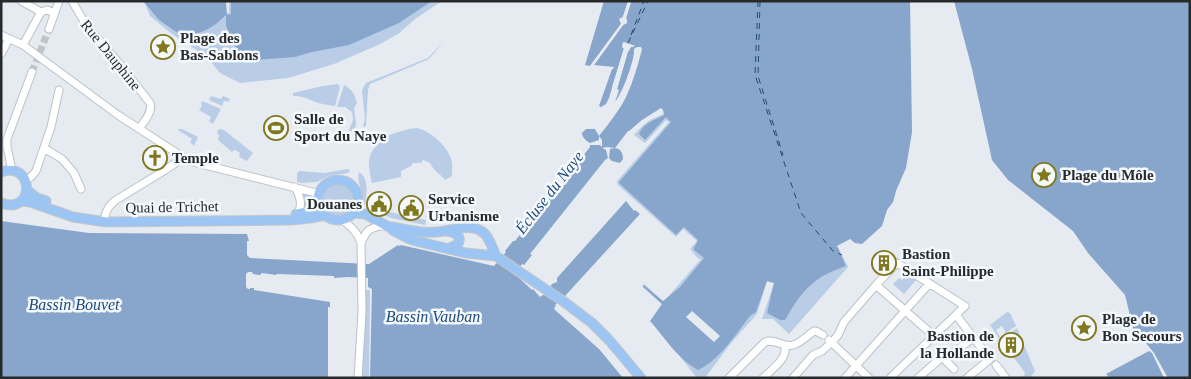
<svg xmlns="http://www.w3.org/2000/svg" width="1191" height="379" viewBox="0 0 1191 379" font-family="Georgia,serif">
  <style>
    .green { fill: #b9cde7 }
    .water { fill: #88a6cb }
    .pier { fill: #e6ebf2 }
    .lines { fill: none; stroke-linecap: round; stroke-linejoin: round }
    .ferry { stroke: #214b7a; stroke-width: 1; stroke-dasharray: 6 5; stroke-linecap: butt }
    .minor-tunnel { stroke: #c0c4ca; stroke-width: 7; stroke-dasharray: 7 3.5; stroke-linecap: butt }
    .minor-casing { stroke: #bbc1c7; stroke-width: 9 }
    .major-casing { stroke: #c7c7c8; stroke-width: 11 }
    .minor { stroke: #fff; stroke-width: 7 }
    .major { stroke: #9dc5f4; stroke-width: 9 }
    .labels { text-anchor: middle; stroke-width: 5; stroke-linejoin: round; paint-order: stroke }
    .poi-label { font-size: 15px; font-weight: bold; fill: #27292b; stroke: #f4f9fe; text-anchor: start }
    .street-label { font-size: 15px; fill: #27292b; stroke: #f4f9fe }
    .water-label { font-size: 16px; font-style: italic; fill: #214b7a; stroke: #f4f9fe }
  </style>
  <rect width="100%" height="100%" fill="#e6ebf2"/>
  <!-- green -->
  <path class="green" d="M144,1l72,9 11,3h2v-12h213l-27,18 -17,15 -20,11 -44,19 -46,14 -48,5 -20,-10 -13,-16 -35,-23 -22,-18z
    M444,41l-15,18 -59,25 -2,6 -2,36 -3,1 2,-9 -3,-27 1,-3 3,-5 62,-25z
    M338,84l2,3 -5,19c-7,-1 -15,-2 -22,-5 -7,-3 -12,-5 -20,-5v-3l30,-7z
    M344,85c8,4 11,10 13,18l-3,5 2,14 -1,11 -6,-3 4,-10 -1,-8 -7,-5h-8z
    M211,96l10,3 2,-3 7,3 -2,3 -4,-1 -2,5 -13,-6z
    M202,101l19,8 -8,15 -4,-3 2,-4 -12,-7 3,-4 -1,-2z
    M668,110l99,167 61,-27 10,-3 10,20 -59,67 -16,-15h-11l12,-36 -7,-2 -10,33 -26,29 -26,35h-8l-45,-57 11,-16 -21,-19 2,-2 19,18 2,-2 36,-41h-2l-7,-7v-1l-2,-2 7,-8 -14,-12 -7,8 -59,-53v-3l52,-59 -3,-2 -21,23 -11,-8c5,-6 10,-11 16,-15 7,-4 13,-4 18,-10z
    M417,128c13,3 27,15 33,28 3,6 2,13 2,20l-7,4c-4,-6 -11,-8 -15,-17l-7,-3 -2,3h-8l-2,3 -10,5v6l-29,6c-5,-21 -6,-33 15,-45v-2c10,-4 19,-7 30,-8z
    M179,129h3l16,8 -4,9 -4,-4 2,-3 -14,-9z
    M219,129l5,1 29,23 -6,8 -8,-4 1,-4 -3,-2 -3,-1 -2,2 -14,-12 1,-4 -2,-4z
    M348,169l2,2 -2,2 -20,3 -11,6 -16,1 -4,-1v-8l2,-3 25,2z
    M359,172c11,7 7,23 6,34l-1,-1c0,-4 -1,-8 -2,-12 -2,-8 -5,-13 -3,-21z
    M322 200a16 16 0 1 1 32 0a16 16 0 1 1-32 0Z
    M304,192c18,6 9,12 -2,18l2,-8z
    M367,207l59,13 -1,5 -34,-7z
    M907,273l10,6 -13,15 -11,-10 6,-6 3,2z
    M366,290h4l-1,88h-7z
    M1007,312l3,1 6,13 -10,7 -4,-7 -6,4 4,7 -1,1 -9,-13z
    M1017,328l6,15 -13,10 -9,-13z
    M1024,345l11,26 -5,7h-6l-2,-2h2l1,-3 -13,-18z"/>
  <!-- water -->
  <path class="water" d="M143,1h83l1,14 4,-1v-13h201l-33,22 -50,22 -37,7 -17,5 -40,3 -13,-3 -6,-8 -10,-23v-11c-14,14 -25,19 -44,21l-23,-16z
    M604,1h24l-5,16 -2,1v6l-31,42 -5,-1z
    M910,1l2,131 -6,36 -10,23 -3,11 -6,8 -5,16 -20,18 -7,-1 -5,-4 -13,7 9,20c-12,4 -26,10 -35,19 -11,9 -19,23 -26,35h-5l-13,-7 7,-30 -7,-2 -11,31 -6,4c-15,19 -30,44 -52,54 -22,-13 -32,-31 -48,-49l12,-17 -19,-17 1,-2 19,16 17,-14 24,-29 -10,-8v-2l4,-8 -14,-13 -8,8 -56,-51 -1,-2 52,-60 -5,-5 -21,23 -6,-6c4,-11 16,-14 25,-19l-1,-5 -2,-2 -19,12 -13,11h-1l-13,17 -8,-1 -5,1 4,2 2,8 -3,2 -75,94 2,1 -8,10 -2,-1 -7,9 1,2 16,15 1,-1 7,8 3,-2h2l7,-11 5,-2v-4l69,-77 8,10 1,-1 5,4 -75,82 -10,9 1,1 -2,2 1,2 44,39 24,29h-253l2,-89 -4,-2v-9l-20,-1 -14,1v-2l-57,-2 -1,1 -14,-2 -2,2 -7,-1 -1,-2h-4l-2,2v13l2,2h2v-1h4v2l76,12v5h-2v71h-327v-157l88,12 158,1 2,7h-2v14l3,3 119,6 29,-19 1,1 2,-1 93,21 12,-14 -1,-1 8,-10h2l75,-94v-2h10l2,2v-7l-3,-4c10,-13 20,-25 27,-39 7,-15 12,-32 16,-48l-1,-2h-4l-3,2c1,11 -12,45 -19,53l4,-12 -2,-1 11,-38 3,-4 4,-1 -11,-4v6l-15,50 -3,6 -5,3 -2,-1 13,-37h1l1,-2 -20,-2 29,-40 4,-2v-2l-1,-3 5,-16z
    M954,1h236v377h-22l-14,-25 -8,-10 -7,-4 -5,-7 -9,-37 -37,-42 -15,-22 -65,-51 -16,-20 -20,-91z
    M586,129h9l4,7v4l-9,3c-4,-2 -8,-6 -8,-10z
    M615,148c6,1 8,5 8,11l-3,4 -8,-2 -3,-3 1,-9z
    M1149,351l3,2 12,25h-54l-4,-4z"/>
  <!-- pier -->
  <path class="pier" d="M628,1h5l-2,1 -5,16 1,3v2l-4,2 -29,40 -4,1 31,-42 -2,-5 4,-2z
    M623,42l12,4 -4,1 -2,4h-1l-11,38 -2,-1 1,-3 -1,3 -3,-1 12,-38 -2,-2z
    M692,311l28,25 -6,6 -28,-25z"/>
  <g class="lines">
    <!-- ferry -->
    <path class="ferry" d="M758,1l-3,74 46,138 32,38 9,4
      M760,1l-2,75 25,79
      M631,35l13,-34
      M628,43l20,-42"/>
    <!-- minor-tunnel -->
    <path class="minor-tunnel" d="M32,72l17,-43"/>
    <defs>
      <path id="minor" d="M21,1l20,11
        M72,1l14,24 32,37 32,41c3,9 -6,18 -10,25
        M49,29l10,-28
        M1,35l22,10 95,70 71,46 131,33
        M23,45l18,-33 6,-2 8,3
        M1,54l8,-15
        M44,148l18,11 12,14 7,16
        M12,170l-5,-23v-8l25,-67
        M25,180l6,-3 5,-6 15,-44 8,-37
        M295,187c5,9 9,20 1,27
        M105,216c2,-8 5,-11 11,-16l46,-28 21,-14
        M341,219c9,7 17,13 20,24l1,69 -4,66
        M361,243c7,-16 9,-14 24,-18
        M876,285l58,51
        M956,315l34,44 -23,19
        M829,340l40,38
        M945,356l1,5 8,8
        M996,365l10,13
        M729,378l36,-36c10,-4 18,6 28,3 8,-2 15,-10 21,-14h2l7,4
        M763,378c8,-8 27,-21 21,-33
        M793,378l20,-23 9,-4 10,-9 6,-7 6,-13 32,-37 21,-22 68,43 -75,72
        M845,378l84,-94
        M918,378l23,-20 8,-2 24,-18"/>
      <path id="major" d="M1,172c34,-12 34,44 0,31
        M318 200a20 20 0 1 1 40 0a20 20 0 1 1-40 0Z
        M27,190l10,8 9,3
        M21,201l9,1 43,15 33,5 185,-2 20,-2 14,-3
        M353,213l12,1 24,13 5,4 15,8 11,3 46,11 30,3 67,45 29,22 17,17 32,38
        M296,214c11,-1 15,-4 23,-12
        M392,227c15,2 29,7 44,5 16,-1 36,-11 49,2 5,6 8,15 11,22
        M447,231c8,1 15,5 11,13l-10,5"/>
    </defs>
    <!-- minor casing -->
    <use href="#minor" class="minor-casing"/>
    <!-- major casing -->
    <use href="#major" class="major-casing"/>
    <!-- minor -->
    <use href="#minor" class="minor"/>
    <!-- major -->
    <use href="#major" class="major"/>
  </g>
  <!-- icons -->
  <defs>
    <symbol id="sight-ring" viewBox="-11 -11 22 22"><circle r="9.5" fill="#f4f9fe" stroke="#81781d" stroke-width="1.5"/><path d="M0-6L1.8-2.2L6-1.7L2.9 1.2L3.7 5.4L0 3.3L-3.7 5.4L-2.9 1.2L-6-1.7L-1.8-2.2Z" fill="#81781d"/></symbol>
    <symbol id="stadium-ring" viewBox="-11 -11 22 22"><circle r="9.5" fill="#f4f9fe" stroke="#81781d" stroke-width="1.5"/><path d="M0-5a6.5 5 0 1 0 0 10a6.5 5 0 1 0 0-10ZM-3.5-1.8h7v3.6h-7Z" fill="#81781d"/></symbol>
    <symbol id="church-ring" viewBox="-11 -11 22 22"><circle r="9.5" fill="#f4f9fe" stroke="#81781d" stroke-width="1.5"/><path d="M-1.2-6h2.4v3.5h3.3v2.4h-3.3V6h-2.4V-.1h-3.3v-2.4h3.3Z" fill="#81781d"/></symbol>
    <symbol id="civic-ring" viewBox="-11 -11 22 22"><circle r="9.5" fill="#f4f9fe" stroke="#81781d" stroke-width="1.5"/><path d="M-.6-6.5H3V-4.5H.6V-3L4-1V1h2V6H-6V1h2V-1L-.6-3ZM-1.2 2.5V6h2.4V2.5Z" fill="#81781d"/></symbol>
    <symbol id="building-ring" viewBox="-11 -11 22 22"><circle r="9.5" fill="#f4f9fe" stroke="#81781d" stroke-width="1.5"/><path d="M-4-6H4V6H1V3H-1V6H-4ZM-2.5-4.3h1.7v1.8h-1.7ZM.8-4.3h1.7v1.8H.8ZM-2.5-1h1.7V.8h-1.7ZM.8-1h1.7V.8H.8Z" fill="#81781d"/></symbol>
  </defs>
  <g fill-rule="evenodd">
    <use href="#sight-ring" x="149" y="33" width="28" height="28"/>
    <use href="#stadium-ring" x="262" y="114" width="28" height="28"/>
    <use href="#church-ring" x="141" y="144" width="28" height="28"/>
    <use href="#sight-ring" x="1030" y="161" width="28" height="28"/>
    <use href="#civic-ring" x="365" y="190" width="28" height="28"/>
    <use href="#civic-ring" x="397" y="194" width="28" height="28"/>
    <use href="#building-ring" x="870" y="249" width="28" height="28"/>
    <use href="#sight-ring" x="1070" y="314" width="28" height="28"/>
    <use href="#building-ring" x="997" y="331" width="28" height="28"/>
  </g>
  <g class="labels">
    <!-- poi labels -->
    <g class="poi-label">
      <text x="180" y="43">Plage des<tspan x="180" dy="17">Bas-Sablons</tspan></text>
      <text x="294" y="124">Salle de<tspan x="294" dy="17">Sport du Naye</tspan></text>
      <text x="172" y="163">Temple</text>
      <text x="1062" y="180">Plage du Môle</text>
      <text x="428" y="204">Service<tspan x="428" dy="17">Urbanisme</tspan></text>
      <text x="362" y="209" text-anchor="end">Douanes</text>
      <text x="902" y="259">Bastion<tspan x="902" dy="17">Saint-Philippe</tspan></text>
      <text x="1102" y="324">Plage de<tspan x="1102" dy="17">Bon Secours</tspan></text>
      <text x="994" y="341" text-anchor="end">Bastion de<tspan x="994" dy="17">la Hollande</tspan></text>
    </g>
    <!-- street labels -->
    <g class="street-label">
      <text transform="translate(111 55) rotate(51)" y="5">Rue Dauphine</text>
      <text transform="translate(172 207) rotate(-1)" y="5">Quai de Trichet</text>
    </g>
    <!-- water labels -->
    <g class="water-label">
      <text transform="translate(549 192) rotate(-52)" y="6">Écluse du Naye</text>
      <text x="74" y="310">Bassin Bouvet</text>
      <text x="433" y="322">Bassin Vauban</text>
    </g>
  </g>
  <!-- border -->
  <rect width="1191" height="379" fill="none" stroke="#27292b" stroke-width="5"/>
</svg>
